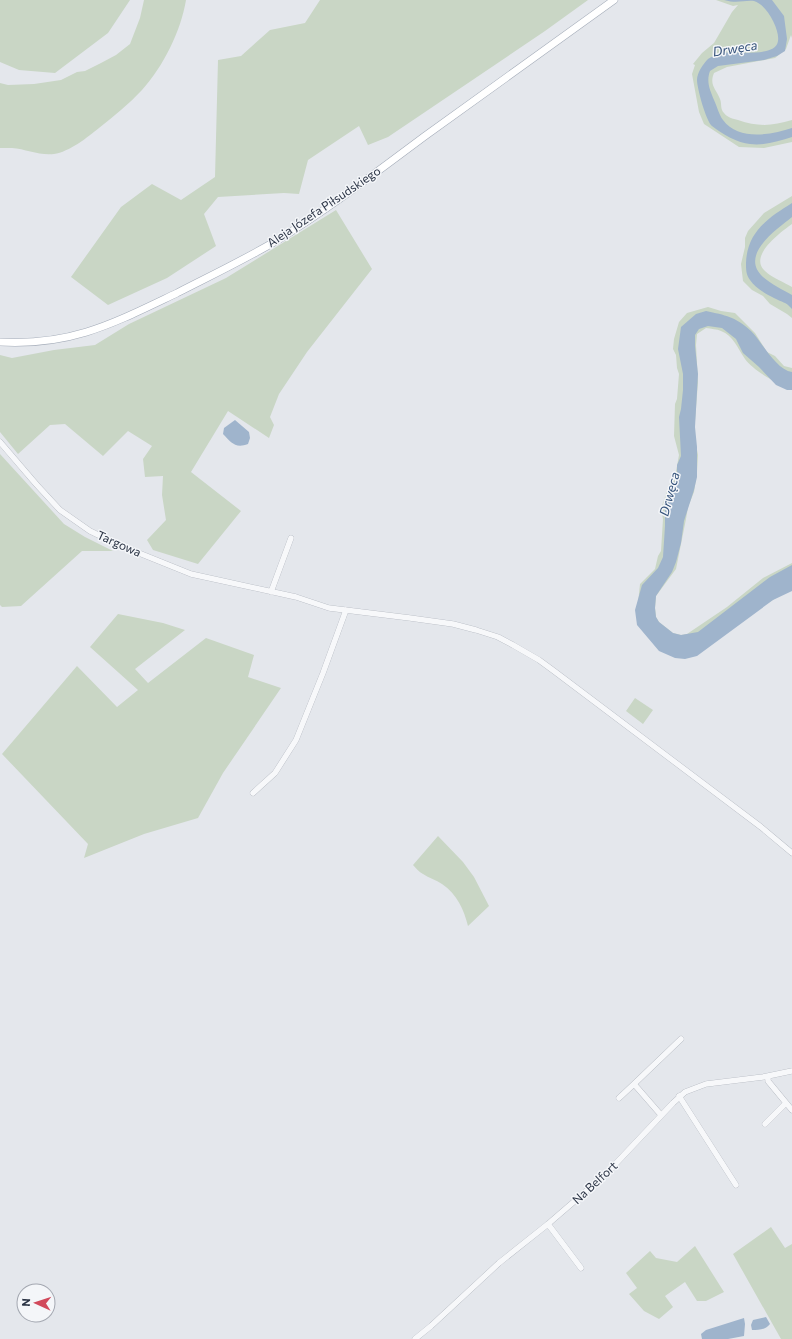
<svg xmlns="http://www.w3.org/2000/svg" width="792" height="1339" viewBox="0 0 792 1339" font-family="Commissioner,sans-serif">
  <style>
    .green { fill: #c9d6c5 }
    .water { fill: #9fb4cc }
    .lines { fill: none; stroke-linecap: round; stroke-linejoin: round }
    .minor-casing { stroke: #a9aeb7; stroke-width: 6 }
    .major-casing { stroke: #a3abb8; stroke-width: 8 }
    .minor { stroke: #f7f8fa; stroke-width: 5.5 }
    .major { stroke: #fff; stroke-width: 7 }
    .labels { text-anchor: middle; stroke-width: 3; stroke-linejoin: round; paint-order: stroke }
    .street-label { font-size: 12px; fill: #2b3445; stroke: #f4f6f9 }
    .water-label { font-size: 13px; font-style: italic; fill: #34527a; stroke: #f4f6f9 }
  </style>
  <rect width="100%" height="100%" fill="#e4e7ec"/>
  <!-- green -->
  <path class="green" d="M0,0h130l-22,33 -53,40 -36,-3 -19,-8z
    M144,0h42c-5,31 -23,67 -44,90 -13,14 -28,26 -43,38 -11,9 -30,24 -45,26 -14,2 -28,-5 -42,-6 -4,0 -8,0 -12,0v-65l8,2 26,-1 27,-4 16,-8 8,-1 16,-8 15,-8 14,-11 10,-26z
    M320,0h268l-43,31 -157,106 -20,8 -9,-19 -51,34 -9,34 -15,-1 -66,4 -14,17 12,32 -49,32 -59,27 -37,-28 50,-70 31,-23 29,16 34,-23 3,-117 23,-4 29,-26 35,-7z
    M716,0h76v38l-1,-3 -5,14 -11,9 -48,9 -13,6c-5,12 2,16 6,26 2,5 0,10 4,14 3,4 9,6 14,7 20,7 34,6 54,0v22l-28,6 -25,-1 -35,-23 -5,-12 -7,-38 3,-9 -2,-1 9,-11 12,-10 18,-31 6,-7 -5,1z
    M792,196v28c-11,8 -44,32 -27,47 7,7 19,11 27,16v31l-5,-4 -17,-10 -7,-8 -11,-6 -9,-9 -2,-17 4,-17v-9l3,-7 16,-18z
    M336,210l36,59 -65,83 -28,42 -9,23 4,8 -5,13 -41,-27 -37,61 50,39 -43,53 -45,-14 -6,-10 19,-20 -4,-25 1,-19 -18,1 -2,-18 9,-13 -24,-15 -25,25 -38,-32 -15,1 -32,29 -18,-22v-77l12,3 42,-8 41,-5 34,-21 97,-46z
    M708,307l13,4 14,2 20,20 12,19 8,4 9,10 8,2v19c-14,-1 -39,-17 -47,-28 -7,-10 -12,-24 -24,-28 -4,-2 -10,-2 -15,-3l-9,6 -1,11 2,37 -4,52 4,21 -1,17 -3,20 -6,15 -2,12 -10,50 -20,27 -1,12 1,9 3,5 14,11 8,2 6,-1 40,-27 36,-29 29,-15v25l-105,66 -49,-51 2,-19 15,-15 3,-13 3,-5 2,-32 -2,-10 8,-24 6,-8 4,-22 -5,-19 1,-32 2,-5 2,-25 -2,-6 -1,-13 -3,-6 1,-10 5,-17 8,-9z
    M0,454l64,70 21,13 28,14h-31l-61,55 -19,1 -2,-2z
    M118,614l45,9 22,7 -50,39 13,14 58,-45 48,17 -6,22 33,11 -58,85 -25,45 -54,16 -60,24 4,-14 -86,-90 75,-88 40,41 21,-17 -48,-43z
    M635,698l18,12 -10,14 -17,-13z
    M438,836l25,26 11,15 15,29 -21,20c-4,-16 -11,-32 -26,-42 -6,-4 -13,-6 -19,-10 -4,-2 -7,-6 -10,-9z
    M771,1227l14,21 7,-4v95h-11l-48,-85z
    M695,1246l29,46 -18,9h-9l-12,-19 -20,14 8,11 -14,12 -15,-8 -15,-17 8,-6 -11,-15 24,-22 6,7 21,4z"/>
  <!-- water -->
  <path class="water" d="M724,0h48l12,16 3,23 -2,12 -8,5 -13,4 -46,6 -8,5c-4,11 0,19 4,29 3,6 5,15 9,20 15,21 48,15 69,8v9c-13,4 -28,9 -42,7 -12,-1 -28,-10 -38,-18 -6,-5 -15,-38 -15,-46 0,-7 6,-16 11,-21 3,-2 10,-5 14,-6 13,-2 54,5 56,-12 2,-12 -12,-37 -24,-40 -10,-1 -17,3 -30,-1z
    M792,203v14c-16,13 -53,38 -29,60 8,7 20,13 29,18v14c-7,-8 -9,-6 -18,-11 -8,-4 -19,-10 -24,-18 -4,-5 -4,-11 -4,-17 1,-31 22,-45 46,-60z
    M706,311c19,4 30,6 45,20 11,11 25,39 41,41v18h-5l-11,-5 -17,-18 -16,-14 -7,-14 -14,-11 -14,-2 -9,3 -4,6v11l3,28 -3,53 2,20v30l-3,13 -10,31 -3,22 -5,19 -4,10 -16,24 -1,12 1,9 3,5 14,11 8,2 17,-3 72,-55 22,-12v26l-19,9 -76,56 -12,3 -10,-1 -16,-7 -22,-26 -2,-15 7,-25 16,-17 5,-11 2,-31v-16l8,-25 4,-8v-12l4,-9 -2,-39 2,-8 2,-19v-16l-5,-25 3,-22 15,-13z
    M235,420l14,12 1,6 -2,6c-13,5 -17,-2 -25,-10l1,-6z
    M766,1317l4,7c-5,6 -11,6 -18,6l-1,-5 2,-5z
    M744,1318l1,6 -1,12 -16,3h-26l-1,-5 5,-4z"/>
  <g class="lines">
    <defs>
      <path id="minor" d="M0,442l36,42 24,26 30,21 29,14 72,29 105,23 33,11 81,10 43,6 23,6 22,7 15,8 26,15 15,11 207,156 31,26
        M271,592l20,-54
        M253,793l22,-20 21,-33 27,-67 23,-63
        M768,1076v5l24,29
        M679,1096l57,89
        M619,1098l15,-14
        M661,1115l-27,-31 47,-45
        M765,1124l21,-21
        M548,1224l33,44
        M415,1339l16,-13 68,-63 49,-39 58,-50 67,-71 12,-11 21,-8 57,-7 29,-6"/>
      <path id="major" d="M0,342c72,4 114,-19 177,-49 35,-18 71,-35 104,-55 50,-31 97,-67 144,-102 63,-45 126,-91 189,-136"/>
    </defs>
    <!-- minor casing -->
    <use href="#minor" class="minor-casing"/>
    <!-- major casing -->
    <use href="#major" class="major-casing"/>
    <!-- minor -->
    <use href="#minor" class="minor"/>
    <!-- major -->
    <use href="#major" class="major"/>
  </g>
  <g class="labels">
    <!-- street labels -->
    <g class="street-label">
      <text transform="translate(324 207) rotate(-34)" y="4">Aleja Józefa Piłsudskiego</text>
      <text transform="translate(119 544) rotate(24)" y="4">Targowa</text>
      <text transform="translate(595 1183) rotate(-43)" y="4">Na Belfort</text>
    </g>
    <!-- water labels -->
    <g class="water-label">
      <text transform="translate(735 48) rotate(-9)" y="5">Drwęca</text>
      <text transform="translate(669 494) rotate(-75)" y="5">Drwęca</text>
    </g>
  </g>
  <!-- north arrow -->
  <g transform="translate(36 1303) rotate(273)"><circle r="19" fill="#f4f6f9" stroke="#a4a8b1"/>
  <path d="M0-3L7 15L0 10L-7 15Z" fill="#d1495b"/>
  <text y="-6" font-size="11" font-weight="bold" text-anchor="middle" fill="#2b3445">N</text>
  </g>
</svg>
